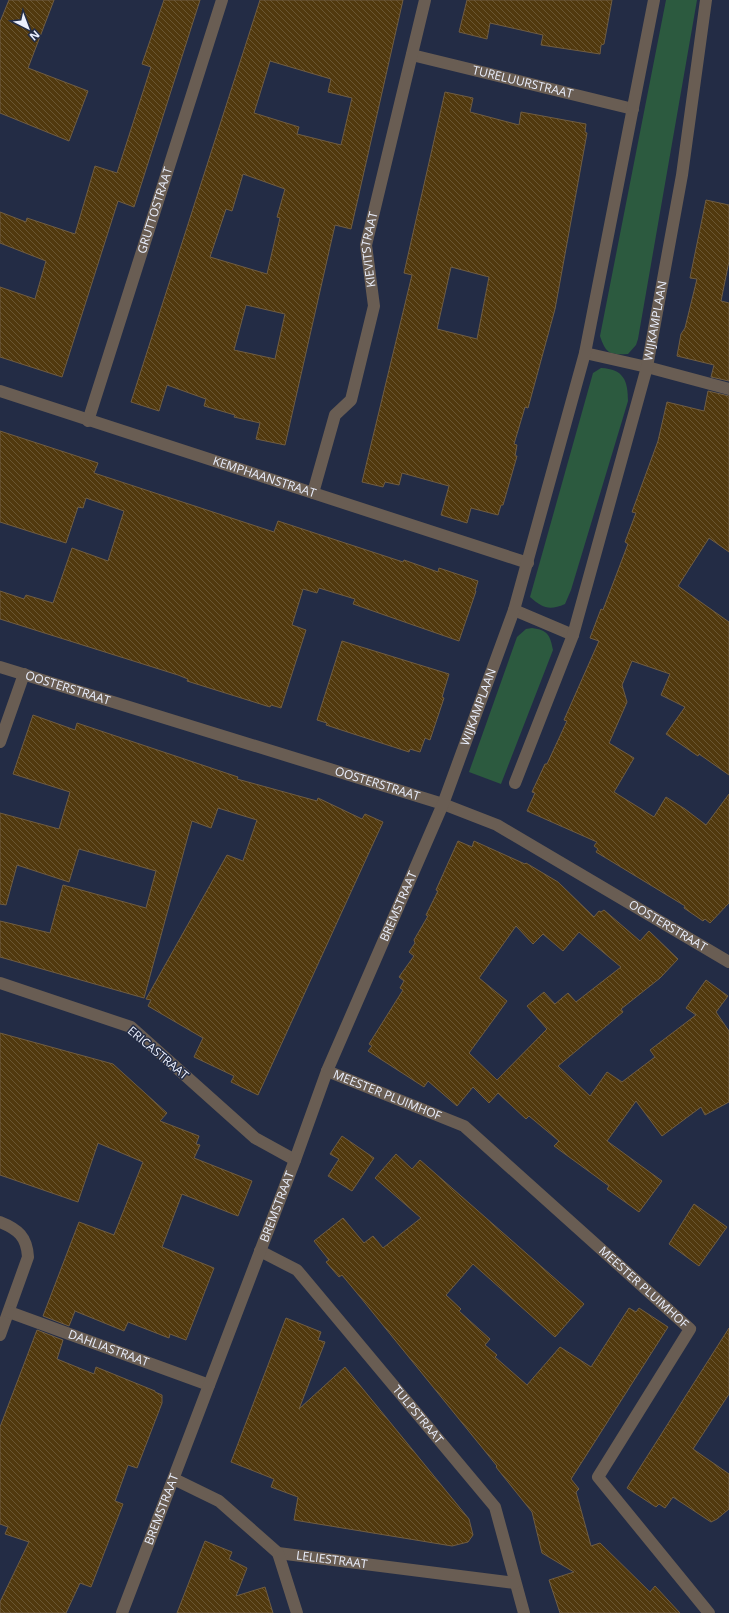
<svg xmlns="http://www.w3.org/2000/svg" width="729" height="1613" viewBox="0 0 729 1613" font-family="'Open Sans',sans-serif">
  <style>
    .grass { fill: #2c5a3f }
    .building { fill: url(#building-back-hatch); stroke: #705d42; fill-rule: evenodd }
    .lines { fill: none; stroke-linecap: round; stroke-linejoin: round }
    .minor { stroke: #695d53; stroke-width: 12 }
    .labels { text-anchor: middle; stroke-width: 3; stroke-linejoin: round; paint-order: stroke }
    .street-label { font-size: 12px; fill: #eaeffd; stroke: #232c45 }
  </style>
  <defs>
    <pattern id="building-back-hatch" width="6" height="6" patternUnits="userSpaceOnUse"><rect width="6" height="6" fill="#51390e"/><path d="M-1 5l2 2M0 0l6 6M5-1l2 2" fill="none" stroke="#6a5632"/></pattern>
  </defs>
  <rect width="100%" height="100%" fill="#232c45"/>
  <!-- grass -->
  <path class="grass" d="M666,0h31l-59,339 -2,6 -8,9c-18,1 -22,0 -28,-18z
    M601,368c23,1 27,13 27,33l-57,189 -6,14c-16,7 -22,4 -35,-7l63,-224z
    M532,628c16,2 18,7 21,22l-52,134 -32,-12 48,-135 9,-8z"/>
  <!-- building -->
  <path class="building" d="M9,0h45l-26,68 60,23 -19,50 -69,-28v-91z
    M164,0h36l-66,207 -16,-6 -56,176 -62,-20v-70l35,12 11,-38 -46,-18v-31l26,10 1,-4 48,16 20,-68 22,7 34,-106 -9,-3z
    M260,0h143l-52,229 -16,-4 -50,220 -29,-6 4,-16 -26,-6 1,-2 -31,-9 2,-7 -39,-14 -8,26 -28,-9zM270,61l61,18 -3,13 24,6 -11,47 -44,-11 2,-7 -45,-14zM243,174l42,15 -8,28 3,1 -13,56 -57,-17 16,-48 6,2zM246,305l39,9 -10,45 -41,-9z
    M467,0h145l-8,44 -3,1 -1,9 -59,-9 2,-10 -53,-12 -3,16 -28,-7z
    M445,92l28,6 -3,14 49,13 2,-13 65,12 -1,8 2,1 -32,176 -27,99 -3,-1 -11,37 3,1 -2,11h2l-14,49h-2l-3,10 -27,-7 -4,15 -26,-8 8,-29 -47,-13 -3,12 -14,-3 -2,5 -21,-5 50,-207 -8,-2zM451,267l38,10 -12,62 -40,-10z
    M706,200l23,5v56l-8,40 8,2v78l-18,-4 3,-12 -37,-9 4,-22 4,-6 12,-49 -7,-1z
    M708,391l21,5v156l-20,-14 -31,48 51,36v153l-30,-21 -1,2 -32,-22 19,-27 -24,-12 9,-21 -38,-13 -10,24 5,17 -18,41 25,15 -20,34 40,25 12,-20 19,12 21,16 23,-31v109l-19,20 -5,-4 -2,2 -19,-13 1,-2 -84,-51 -5,-3 2,-3 -4,-3 3,-4 -70,-31 8,-18 -3,-1 13,-28h2l20,-43 -3,-1 35,-79 -9,-3 11,-29 2,1 25,-66 -3,-2 11,-29 -4,-1 26,-71 9,-39 37,9z
    M0,431l98,32 -4,10 180,59 4,-11 125,41 1,-2 34,12 1,-4 39,13 -3,10h1l-17,50 -106,-37 2,-5 -36,-11 -2,5 -14,-4 -11,36 14,5 -25,78 -10,-3 -1,2 -83,-26 1,-2 -10,-4 -178,-56v-28l24,8 2,-4 27,8 19,-55 36,13 16,-50 -38,-13 -3,10 -5,-1 -12,36 -66,-21z
    M342,641l107,33 -7,23 2,1 -14,42 -5,-2 -5,14 -10,-3 -1,3 -83,-27 1,-2 -10,-3z
    M33,715l42,15 2,-7 161,54 -1,2 80,22 1,-3 44,21 3,-5 18,8 -125,273 -27,-13 3,-6 -40,-19 9,-19 -55,-32 3,-6 -5,-1 81,-144 16,6 14,-41 -39,-12 -7,20 -19,-7 -48,177 -144,-41v-36l50,12 13,-48 83,23 10,-37 -77,-22 -10,33 -52,-17 -11,40 -6,-1v-91l59,16 11,-37 -57,-18z
    M458,841l14,6 2,-6 51,23 1,-1 32,19 36,35 5,-6 2,1 3,-2 36,31 9,-10 29,28 -18,19 -39,31 2,3 -65,54 32,30 17,-24 15,10 33,-25 -5,-7 46,-35 -10,-7 20,-28 22,16 -12,16 13,19v71l-24,13 -4,-8 -39,29 -26,-35 -29,40 55,40 -23,31 -32,-23 2,-3 -55,-40 5,-5 -30,-25 -3,3 -28,-26 -9,10 -16,-16 -16,19 -29,-25 -4,6 -56,-36 4,-5 -3,-2 34,-54 -3,-2 4,-7 -5,-4 15,-21 -5,-4 6,-9 -1,-3 14,-24 -2,-1 12,-24 -2,-1zM516,926l17,18 10,-10 20,17 16,-19 42,35 -45,35 -8,-9 -13,11 -11,-12 -17,14 20,23 -50,51 -28,-27 38,-52 -28,-23z
    M0,1033l113,31 54,49 -7,8 39,15 -3,8 4,1 -6,13 58,23 -14,35 -56,-22 -20,53 52,21 -28,72 -16,-6 -1,4 -41,-16 -4,9 -49,-20 -6,15 -26,-10 36,-94 35,13 29,-73 -45,-19 -20,59 -78,-27z
    M342,1136l32,22 -22,33 -24,-15 11,-17 -9,-5z
    M396,1154l16,15 8,-9 164,144 -29,33 -82,-73 -27,31 15,14 -2,2 31,28 -5,6 12,10 -2,2 32,28 33,-38 31,20 38,-59 7,4 3,-4 29,19 -97,152 8,10 -3,3 15,54 9,-3 50,49 5,-6 25,27h-120l-11,-33 25,-8 -32,-19 -10,-41 -36,-45 1,-1 -136,-168 -19,-23 -3,2 -13,-15 3,-2 -15,-19 29,-23 21,25 9,-7 10,12 38,-30 -46,-40z
    M694,1204l33,23 -28,39 -30,-22z
    M286,1318l35,14 -3,8 7,2 -26,67 46,-42 124,152 4,16 -5,7 -16,4 -158,-26 4,-23 -27,-10 3,-8 -43,-17z
    M729,1328v66l-36,55 36,25v35l-12,10 -6,3 -38,-25 -8,11 -6,-4 -3,3 -29,-19z
    M37,1330l26,10 -6,19 37,15 2,-7 59,24v1l7,3v8l-25,65 -9,-3 -13,36 8,3 -32,83 -11,-4 -14,30h-66v-11l29,-60 -24,-8 3,-7 -8,-3v-97z
    M205,1541l27,11 -3,7 18,9 -11,28 29,-9 8,26h-96z"/>
  <g class="lines">
    <!-- minor -->
    <g class="minor">
      <path id="s1" d="M412,55l221,54"/>
      <path d="M585,353l62,14 82,22"/>
      <path id="s2" d="M0,391l528,172"/>
      <path id="s3" d="M88,421l134,-421"/>
      <path id="s4" d="M313,493l22,-78 16,-15 23,-94 -8,-61 59,-245"/>
      <path d="M514,610l59,25"/>
      <path id="s5" d="M0,667l443,137 54,21 232,137"/>
      <path d="M0,742l24,-68"/>
      <path id="s6" d="M515,783l58,-148 74,-268 35,-192 24,-175"/>
      <path d="M0,983l131,44 124,111 40,22"/>
      <path id="s7" d="M327,1071l137,55 226,203 -92,148 111,136"/>
      <path d="M0,1222c18,7 27,15 28,35l-28,78"/>
      <path id="s8" d="M260,1251l37,19 198,237 29,106"/>
      <path id="s9" d="M9,1312l200,73"/>
      <path id="s10" d="M174,1479l45,22 59,52 237,30"/>
      <path d="M278,1553l19,60"/>
      <path id="s11" d="M122,1613l173,-453 32,-89 116,-267 71,-194 71,-257 69,-353"/>
    </g>
  </g>
  <g class="labels">
    <!-- street labels -->
    <g class="street-label">
      <text dy="4" stroke="none"><textPath href="#s1" startOffset="114">TURELUURSTRAAT</textPath></text>
      <text dy="4" stroke="none"><textPath href="#s3" startOffset="221">GRUTTOSTRAAT</textPath></text>
      <text dy="4" stroke="none"><textPath href="#s4" startOffset="257">KIEVITSTRAAT</textPath></text>
      <text dy="4" stroke="none"><textPath href="#s6" startOffset="484">WIJKAMPLAAN</textPath></text>
      <text dy="4" stroke="none"><textPath href="#s2" startOffset="278">KEMPHAANSTRAAT</textPath></text>
      <text dy="4" stroke="none"><textPath href="#s5" startOffset="71">OOSTERSTRAAT</textPath></text>
      <text dy="4" stroke="none"><textPath href="#s11" startOffset="974">WIJKAMPLAAN</textPath></text>
      <text dy="4" stroke="none"><textPath href="#s5" startOffset="395">OOSTERSTRAAT</textPath></text>
      <text dy="4" stroke="none"><textPath href="#s11" startOffset="759">BREMSTRAAT</textPath></text>
      <text dy="4" stroke="none"><textPath href="#s5" startOffset="720">OOSTERSTRAAT</textPath></text>
      <text transform="translate(158 1053) rotate(40)" y="4">ERICASTRAAT</text>
      <text dy="4" stroke="none"><textPath href="#s7" startOffset="65">MEESTER PLUIMHOF</textPath></text>
      <text dy="4" stroke="none"><textPath href="#s11" startOffset="435">BREMSTRAAT</textPath></text>
      <text dy="4" stroke="none"><textPath href="#s7" startOffset="389">MEESTER PLUIMHOF</textPath></text>
      <text dy="4" stroke="none"><textPath href="#s9" startOffset="106">DAHLIASTRAAT</textPath></text>
      <text dy="4" stroke="none"><textPath href="#s8" startOffset="230">TULPSTRAAT</textPath></text>
      <text dy="4" stroke="none"><textPath href="#s11" startOffset="111">BREMSTRAAT</textPath></text>
      <text dy="4" stroke="none"><textPath href="#s10" startOffset="183">LELIESTRAAT</textPath></text>
    </g>
  </g>
  <!-- north arrow -->
  <g transform="translate(28 28) rotate(138)" stroke="#232c45" stroke-width="3" paint-order="stroke">
  <path d="M0-3L7 15L0 10L-7 15Z" fill="#eaeffd"/>
  <text y="-6" font-size="11" font-weight="bold" text-anchor="middle" fill="#eaeffd">N</text>
  </g>
</svg>
